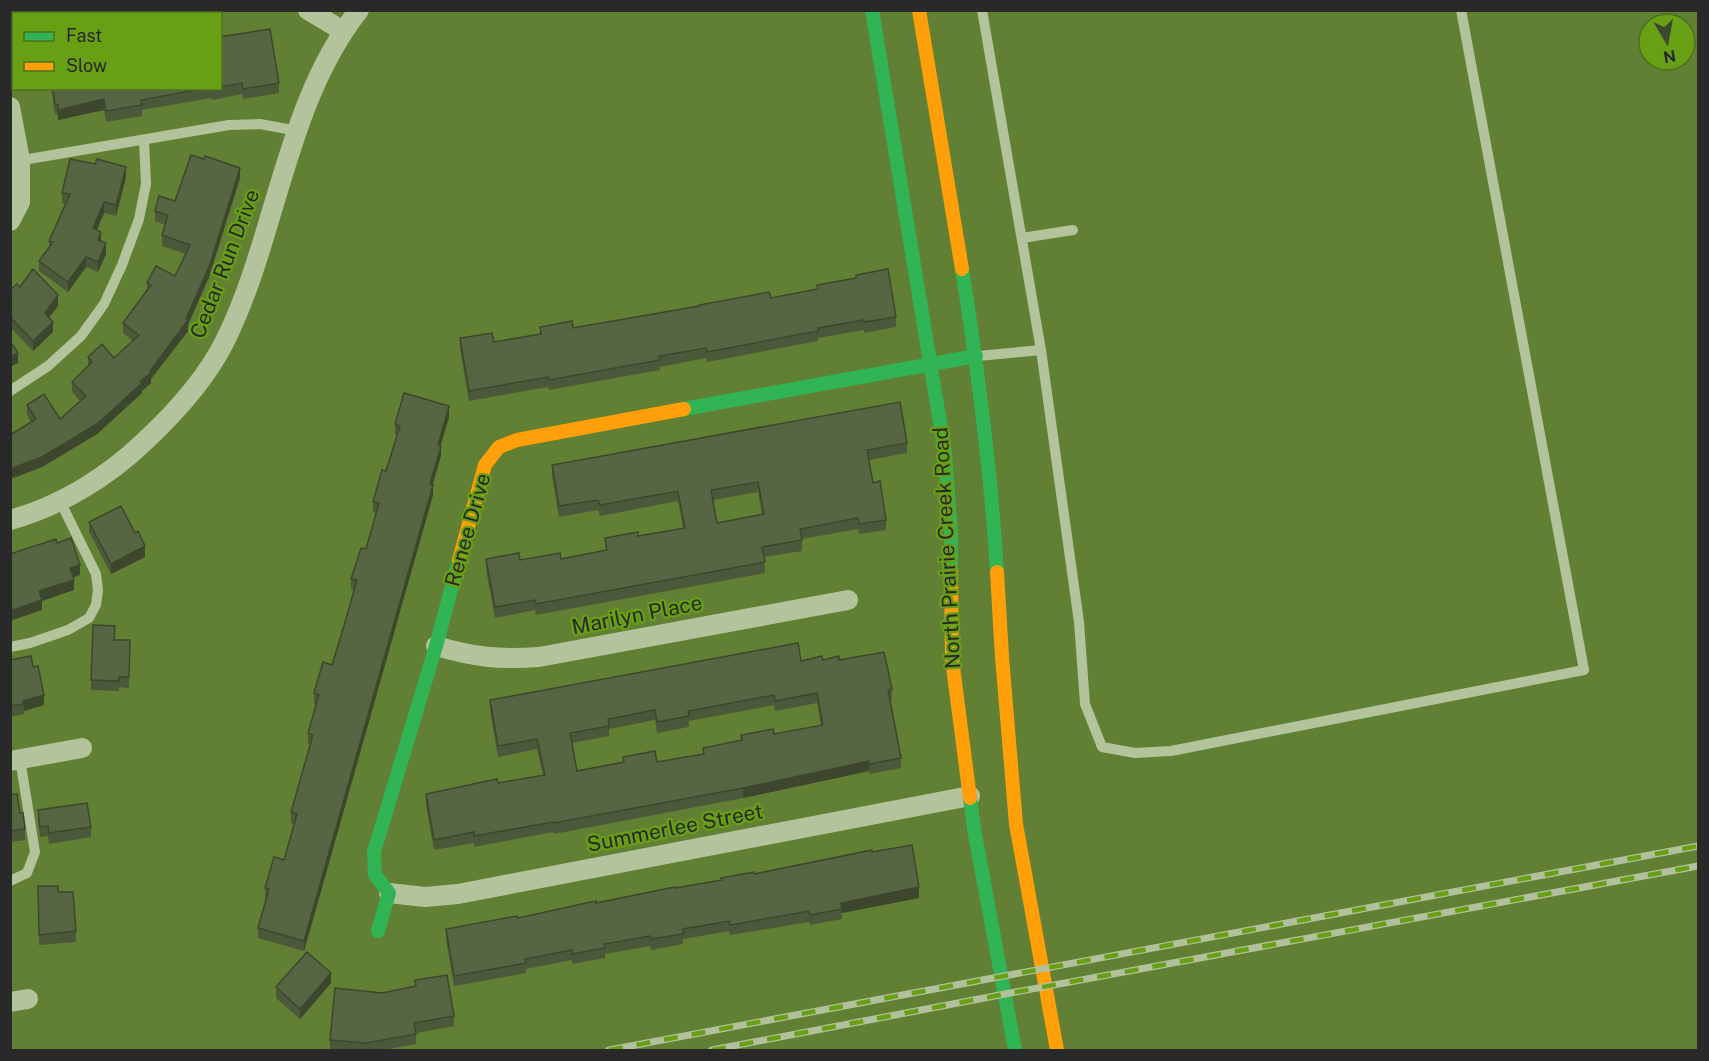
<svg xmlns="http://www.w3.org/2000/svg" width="1709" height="1061" viewBox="0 0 1709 1061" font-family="'Public Sans',sans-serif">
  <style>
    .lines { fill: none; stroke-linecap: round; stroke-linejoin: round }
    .lane { stroke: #b3c39c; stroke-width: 10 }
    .street { stroke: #b3c39c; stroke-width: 20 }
    .fast { stroke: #30b455; stroke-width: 14 }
    .slow { stroke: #ff9f0a; stroke-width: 14 }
    .rail-casing { stroke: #b2c19c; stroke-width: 7 }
    .rail { stroke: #679f15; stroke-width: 4.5; stroke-dasharray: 14; stroke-linecap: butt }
    .wall { fill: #4b5839; fill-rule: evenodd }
    .shaded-wall { fill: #3d472e }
    .building { fill: #576642; stroke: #3d472e; stroke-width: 1.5; fill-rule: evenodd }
    .labels { text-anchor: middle; stroke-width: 4.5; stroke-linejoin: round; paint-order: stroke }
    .street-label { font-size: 21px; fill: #292929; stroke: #679f15 }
  </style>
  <rect width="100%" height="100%" fill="#618034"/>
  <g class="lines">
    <!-- lane -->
    <path class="lane" d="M123,10l1,4
      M982,10l59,340 38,272 6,82 17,43 33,6 36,-2 413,-81 -123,-660
      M17,161l212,-36 31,-1 38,7
      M1022,238l51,-8
      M978,356l63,-6
      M10,391l38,-25 33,-30 23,-32 18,-39 17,-46 7,-35 -2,-44
      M10,647l20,-4 38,-13 21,-12 7,-13 2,-15 -2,-16 -36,-73
      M10,881l17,-8 8,-21 -15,-93"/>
    <!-- street -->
    <path class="street" d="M308,10l35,21
      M183,14l18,-4
      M10,45h4
      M10,107l10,53v42l-10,19
      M10,520c51,-14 99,-44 136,-80 30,-28 60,-61 79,-99 52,-105 60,-237 134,-331
      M436,646c38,11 63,14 103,11l309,-57
      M10,761l72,-13
      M389,893l36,4 33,-3 512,-98
      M10,1002l18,-3"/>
    <!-- fast -->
    <path class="fast" d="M872,10l73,443 6,82v37
      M962,269c16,101 29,202 35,303
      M684,409l292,-53
      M970,798l4,31 41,221
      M378,931l11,-38 -14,-18 -1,-23 62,-206 23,-86"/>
    <!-- slow -->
    <path class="slow" d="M919,10l43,259
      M459,560l26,-95 14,-18 18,-7 167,-31
      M951,572l1,87 18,139
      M997,572l5,85 14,167 41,226"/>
    <defs>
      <path id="rail" d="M609,1050l1089,-204
        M712,1050l293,-56 693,-128"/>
    </defs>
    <!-- rail casing -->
    <use href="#rail" class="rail-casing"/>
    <!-- rail -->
    <use href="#rail" class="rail"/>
  </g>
  <!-- wall -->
  <path class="wall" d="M220,37l59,46v10l-36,6 -1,-5 -30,6 -1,-2 -69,12v6l-36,6 -2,-12 -46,10v-5l-3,-1 -4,-26h169z
    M126,177l-10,39 -12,-3 -7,17 9,24 -8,18 -12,-5 -18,25 -29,-21v-10l10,-14v-6l16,-37 -3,-1v-10z
    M240,178l-31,99 -21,48v6l-37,48v4l-9,8v2l-45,41 -55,33 -32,12v-44l21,-13 -4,-7v-10l33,14 20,-18 -8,-9v-10l16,-16v-9l26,1 19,-17 -10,-8v-10l24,-33v-7l28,-7 11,-22 -24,-8v-11l3,-10 -10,-4v-10l20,-10z
    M856,275l40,42v10l-32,6v-3l-46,8v3l-111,21 -1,-4 -46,9v3l-111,20 -1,-3 -79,14 -9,-52v-11l34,4 46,-8v-7l33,1 126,-22 72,-8 46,-9v-4l39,-7z
    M20,287l38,19 -9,11 4,15 -20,19 -23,-24v-37z
    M449,417l-9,29 1,10 -9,28 1,11 -129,456 -46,-13v-10l8,-29 -1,-1v-10l19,-28 10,-36 -3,-1v-11l19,-68h-2v-11l8,-29h-2v-11l18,-28 12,-39 10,-36 -3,-1v-10l15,-30 10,-36 -3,-1v-10l13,-31 11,-36 -2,-1v-10z
    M907,443v10l-38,7 4,23 13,37v10l-27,4 -1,-5 -56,10v12l-38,6 1,16 -229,42 -1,-5 -40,8 -9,-48v-11l34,1 41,-1 45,-9 -1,-12 33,-2 45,-8 -5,-27 -78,15 -2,-6 -39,7 -7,-41v-11zM758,492l4,23 -45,8 -4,-23z
    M89,522l56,35 -34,17 -22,-42z
    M115,640h15l-1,48 -10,-1v4l-28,-1v-10z
    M10,660l23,7 11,38 -20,6v3l-14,3z
    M823,660h16l53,29v10l-2,1 11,58v10l-32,6v-3l-126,27 -189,36 -1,-2 -79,15v-4l-40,7 -8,-45v-11l72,-11 45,-8 -6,-26 -39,8 -8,-47v-10l311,-39zM817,703l4,23 -47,8 -33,1v5l-38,8v6l-46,8 -34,-5v6l-46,8 -5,-28 37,-7v-7l46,-9 2,13 32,-6v-6l85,-16 1,6z
    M10,795l10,18 5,16v11l-15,2z
    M38,810l53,17v10l-42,7 -1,-8 -8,1 -2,-16z
    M872,852l47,46 -77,15v6l-32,6 -1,-3 -79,13 -1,-4 -46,8v5l-32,6 -1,-4 -45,8v4l-33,6v-4l-46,9v4l-72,13 -8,-47v-10l72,-11z
    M38,886l20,6 18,39v11l-37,3z
    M415,980l39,36v10l-38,7v11l-33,6h-53v-10l52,-47 33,-6z
    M331,983l-31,36 -24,-21v-11z"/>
  <!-- shaded-wall -->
  <path class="shaded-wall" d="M104,99v11l-46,10v-10z
    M126,167v10l-10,39v-11z
    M240,168v10l-31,99 -21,48v6l-37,48v4l-9,8v2l-45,41 -55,33 -32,12v-10l130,-88 10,-10 36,-52z
    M104,202v11l-11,25v-10z
    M101,232v10l-3,-2z
    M106,243v11l-8,18v-10z
    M86,257v10l-18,25v-10z
    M58,295v11l-13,17v-10z
    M53,322v10l-20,19v-10z
    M18,353v10l-8,4v-10z
    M449,406v11l-11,38v-10z
    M441,446v10l-11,38v-10z
    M433,485v10l-129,456v-10z
    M145,546v11l-34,17v-10z
    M80,565v10l-10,4v-11z
    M74,580v10l-32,11v9l-32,11v-10l29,-20z
    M44,695v10l-20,6 -1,-10z
    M869,761v10l-126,27v-10z
    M919,887v11l-77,15 -1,-10z
    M331,973v10l-31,36v-10z"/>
  <!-- building -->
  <path class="building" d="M270,29l9,54 -36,6 -1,-6 -22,4v-50z
    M53,88h153l-65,12 1,5 -36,6 -2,-12 -46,11v-5l-3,-1z
    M191,155l13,4 1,-3 35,12 -31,99 -23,52 2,1 -38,51 1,2 -11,8 2,2 -45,41 -55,33 -32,12v-34l26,-16 -9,-14 17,-11 16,25 26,-23 -14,-14 20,-20 -4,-5 14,-13 12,14 25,-23 -16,-12 28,-38 -4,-2 9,-17 19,10 15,-31 -28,-10 6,-20 -13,-4 4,-15 16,5z
    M70,159l25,5 2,-5 29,8 -10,38 -12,-3 -11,26 8,4 -3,8 8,3 -8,19 -12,-5 -18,25 -29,-21 14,-19 -4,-1 21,-47 -8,-1z
    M33,269l25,26 -13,18 8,9 -20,19 -23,-24v-27l7,-6 3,3z
    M888,269l8,48 -32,5v-2l-46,8v3l-111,21 -1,-4 -47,8 1,4 -111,20 -1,-3 -79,14 -9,-53 32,-5 2,9 47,-8 -1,-7 32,-6 1,7 126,-22v-1l70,-13 2,6 47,-9 -1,-4 39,-7v-3z
    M10,341l8,12 -8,4z
    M404,393l45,13 -11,39 3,1 -11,38 3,1 -129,456 -46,-13 11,-39 -4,-1 9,-31 10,3 13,-46 -6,-2 22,-77 -5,-2 11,-38 -5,-2 9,-31 9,3 12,-39 13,-46 -6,-1 10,-31 5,1 13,-46 -6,-1 9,-32 4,1 14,-45 -5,-2z
    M900,402l7,41 -40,7 6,33 7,-2 6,39 -27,4 -1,-6 -58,11 2,11 -40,7 3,15 -229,42 -1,-4 -40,7 -9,-48 33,-6 1,7 40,-7 1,6 46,-9 -2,-12 33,-6v4l47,-8 -7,-37 -78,14 -2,-5 -39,6 -7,-41zM758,482l6,32 -47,9 -6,-33z
    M121,506l14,27 3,-2 7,15 -34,18 -22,-42z
    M71,538l9,27 -10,3 4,12 -35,11 3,9 -32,11v-57l46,-15 1,4z
    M93,625l22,1 -1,14h16l-1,37h-10v4l-28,-1z
    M798,643l3,18 21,-5 1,4 16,-4v4l45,-8 8,37 -4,1 13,68 -32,6v-3l-126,27 -189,35 -1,-1 -79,14v-4l-40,8 -8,-46 71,-15 1,4 47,-8 -8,-36 -39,7 -8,-46zM817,693l6,32 -49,9 -1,-5 -32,6 1,5 -39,8 1,6 -47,8 -2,-11 -32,6 1,5 -47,9 -7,-38 39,-7 -1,-7 47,-9 2,12 32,-6 -1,-5 86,-16 1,6z
    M31,656l2,11 5,-1 6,29 -21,6 1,3 -14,2v-46z
    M17,794l3,19h3l2,16 -15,2v-36z
    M87,803l4,24 -42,6 -1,-7 -8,1 -2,-17z
    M912,845l7,42 -78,16 1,6 -32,6 -1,-4 -79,14 -1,-4 -46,8v5l-32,5 -1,-3 -46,8 1,4 -33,6v-4l-47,9 1,4 -72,13 -8,-47 71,-13 1,2 78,-17v2l79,-16v1l47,-8 -1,-2 33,-6v2l118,-24v2z
    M38,886h20v6h15l3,39 -37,4z
    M307,952l24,21 -31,36 -24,-22z
    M447,975l7,41 -40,7 2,11 -50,9 -36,-3 5,-52 47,5 34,-7 -1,-6z"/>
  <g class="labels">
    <!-- street labels -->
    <g class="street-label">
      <text transform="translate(225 264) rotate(-69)" y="7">Cedar Run Drive</text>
      <text transform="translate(468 530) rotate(-74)" y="7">Renee Drive</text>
      <text transform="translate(947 548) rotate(-93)" y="7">North Prairie Creek Road</text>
      <text transform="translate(637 615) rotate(-11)" y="7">Marilyn Place</text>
      <text transform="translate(675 828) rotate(-11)" y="7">Summerlee Street</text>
    </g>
  </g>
  <!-- border -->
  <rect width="1709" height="1061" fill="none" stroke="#292929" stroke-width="24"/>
  <!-- legend -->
  <rect x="12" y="12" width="210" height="78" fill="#679f15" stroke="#4e701d" stroke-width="1.5"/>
  <rect x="24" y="32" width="30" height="9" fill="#30b455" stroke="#4e701d" stroke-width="1.5"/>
  <text x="66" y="42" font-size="18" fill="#292929">Fast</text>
  <rect x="24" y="62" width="30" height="9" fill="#ff9f0a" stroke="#4e701d" stroke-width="1.5"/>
  <text x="66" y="72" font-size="18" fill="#292929">Slow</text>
  <!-- north arrow -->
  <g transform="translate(1667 42) rotate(170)"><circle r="28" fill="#679f15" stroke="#4e701d" stroke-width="1.5"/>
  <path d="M0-4.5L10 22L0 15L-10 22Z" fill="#3d472d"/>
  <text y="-9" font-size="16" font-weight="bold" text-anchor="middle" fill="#292929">N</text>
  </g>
</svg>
